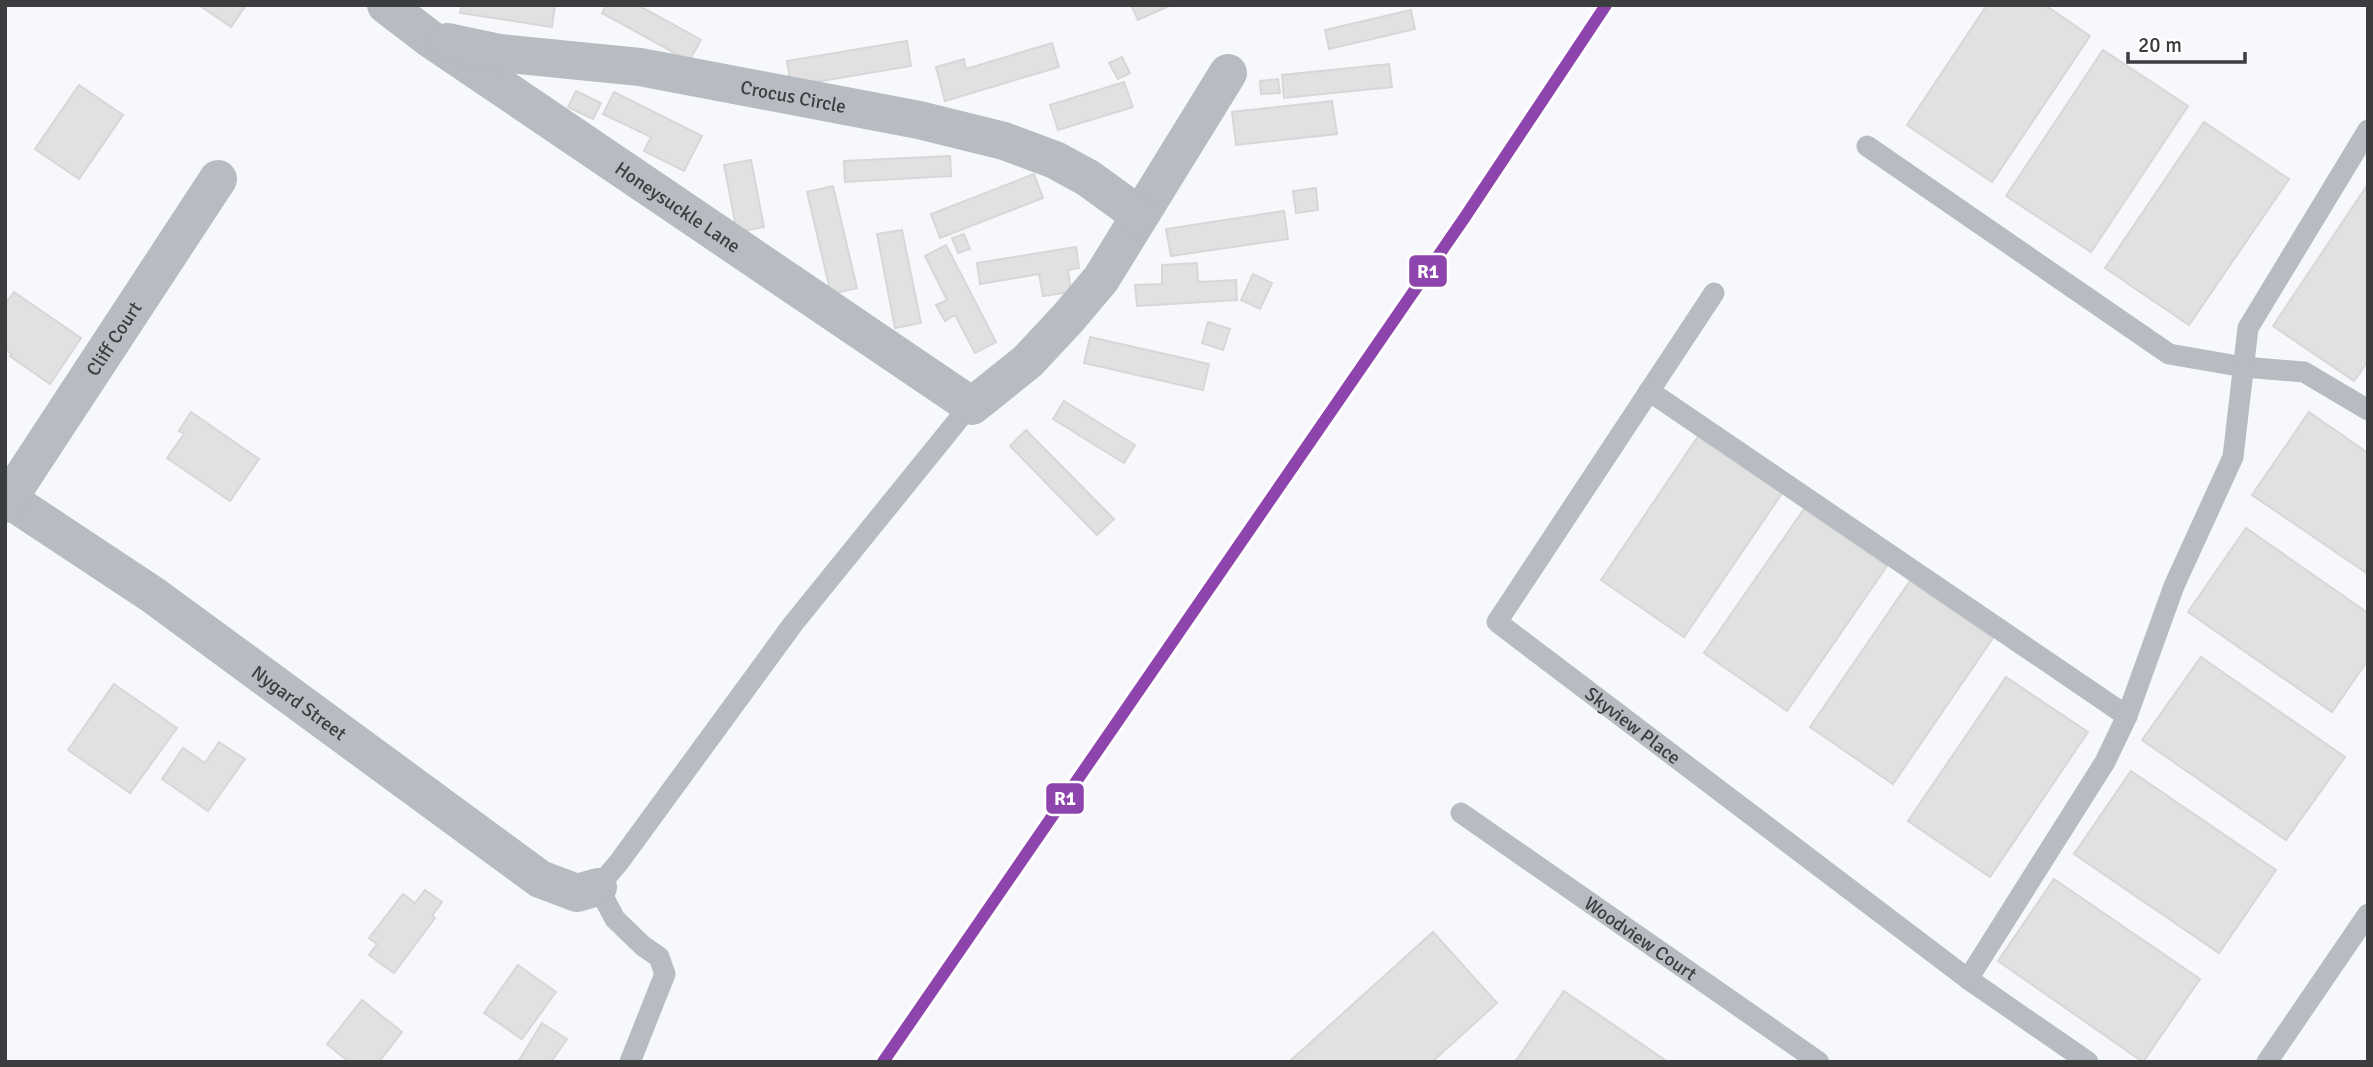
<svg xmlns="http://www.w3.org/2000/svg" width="2373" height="1067" viewBox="0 0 2373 1067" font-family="Signika,sans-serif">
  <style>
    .building { fill: #e1e1e1; stroke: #d7d7d8; stroke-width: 2 }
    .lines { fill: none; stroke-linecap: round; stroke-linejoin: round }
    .lane { stroke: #b7bcc2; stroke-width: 21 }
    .street { stroke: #b7bcc2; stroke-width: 38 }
    .rail-1-casing { stroke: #fff; stroke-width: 18 }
    .rail-1 { stroke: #8e44ad; stroke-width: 12 }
    .labels { text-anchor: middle; stroke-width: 7; stroke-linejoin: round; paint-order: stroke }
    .street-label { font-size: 19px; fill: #3c3d3f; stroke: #fff }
    .line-badge { stroke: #fff; stroke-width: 2.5 }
    .badge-label { font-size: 19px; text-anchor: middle; font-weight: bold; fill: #fff }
  </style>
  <rect width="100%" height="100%" fill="#f7f8fc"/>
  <!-- building -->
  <path class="building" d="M199,5h47l-15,22z
    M462,5h93l-3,22 -92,-14z
    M606,5h32l63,35 -12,21 -87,-48z
    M1131,5h40l-33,15z
    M1987,5h58l45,31 -98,146 -85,-57z
    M1411,10l4,19 -86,20 -4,-19z
    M907,41l4,25 -120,20 -4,-25z
    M1052,43l7,24 -114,34 -9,-34 28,-8 2,10z
    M2103,50l85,56 -97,146 -85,-56z
    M1122,57l8,16 -12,6 -9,-16z
    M1389,64l3,23 -108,11 -2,-23z
    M1278,79l2,14 -19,1 -1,-13z
    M1124,82l9,25 -75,23 -8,-25z
    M79,85l44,30 -44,64 -44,-30z
    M576,91l25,12 -8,16 -25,-12z
    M614,92l88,44 -18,35 -40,-20 7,-14 -48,-23z
    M1332,101l5,33 -101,11 -4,-33z
    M2204,122l85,57 -100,146 -84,-57z
    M950,156l1,20 -106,6 -1,-21z
    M751,160l13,67 -27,5 -13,-67z
    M1034,174l9,24 -103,40 -9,-24z
    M2368,184v177l-14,20 -81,-55z
    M833,186l24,102 -26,6 -24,-102z
    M1316,188l2,22 -22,3 -3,-22z
    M1284,211l4,28 -117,17 -5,-27z
    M902,230l19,93 -26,5 -18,-94z
    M964,234l6,15 -12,4 -6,-15z
    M946,245l50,97 -21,11 -20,-38 -10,6 -9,-16 11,-5 -22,-44z
    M1076,247l3,21 -11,2 3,22 -28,4 -4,-22 -59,10 -3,-21z
    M1197,263l1,19 38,-2 1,20 -100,6 -2,-21 27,-1v-19z
    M1253,274l19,9 -12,26 -19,-9z
    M14,292l67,46 -31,46 -40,-28 2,-2 -7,-4v-46z
    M1208,322l22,7 -7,21 -21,-7z
    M1090,337l119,27 -6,26 -119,-27z
    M1064,401l71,44 -11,18 -71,-44z
    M191,412l68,47 -29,42 -63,-43 17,-24 -5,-3z
    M2309,412l59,41v121l-116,-79z
    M1026,430l88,89 -17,16 -87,-89z
    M1699,435l84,57 -99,145 -83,-57z
    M1804,509l83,57 -100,145 -83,-58z
    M2246,528l122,85v47l-36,52 -144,-100z
    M1910,581l83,57 -100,146 -83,-57z
    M2201,657l144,100 -59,83 -144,-100z
    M2006,677l82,55 -98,145 -82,-56z
    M114,684l63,44 -47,65 -62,-43z
    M219,742l26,17 -37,52 -46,-32 21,-31 22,15z
    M2131,771l145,99 -57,83 -145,-99z
    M2054,879l146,100 -57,83 -145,-101z
    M425,890l17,12 -10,14 3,2 -41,55 -25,-18 8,-11 -8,-6 34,-44 12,9z
    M1433,932l64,71 -65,59h-143z
    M518,965l38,27 -34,47 -38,-26z
    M1564,991l104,71h-153z
    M362,1000l40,32 -23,30h-30l-22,-18z
    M542,1023l25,16 -16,23h-33z"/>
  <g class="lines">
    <!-- lane -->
    <g class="lane">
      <path d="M1867,146l302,208 75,13 60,5 64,38"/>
      <path id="s1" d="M1714,293l-217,329 471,357 120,83"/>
      <path d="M1649,391l478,325"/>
      <path id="s2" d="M1461,813l358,249"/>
      <path d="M1968,979l137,-217 22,-46 47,-130 59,-129 15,-129 120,-198"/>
      <path d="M630,1062l35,-88 -6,-17 -16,-11 -28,-27 -17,-32 21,-25 174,-238 170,-210 9,-8"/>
      <path d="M2267,1062l101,-148"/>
    </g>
    <!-- street -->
    <g class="street">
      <path id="s3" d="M386,5l43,33 543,368 56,-45 41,-44 32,-38 127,-206"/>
      <path id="s4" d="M448,42l52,11 140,14 279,53 85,21 51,19 33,18 51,37"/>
      <path id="s5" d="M5,497l148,98 387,284 37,14 21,-6"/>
      <path id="s6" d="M5,504l213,-325"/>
    </g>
    <defs>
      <path id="rail-1" d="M883,1062l582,-845 141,-212"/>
    </defs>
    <!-- rail-1 casing -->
    <use href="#rail-1" class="rail-1-casing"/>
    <!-- rail-1 -->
    <use href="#rail-1" class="rail-1"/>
  </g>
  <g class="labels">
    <!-- street labels -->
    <g class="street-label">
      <text dy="7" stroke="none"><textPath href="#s4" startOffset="350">Crocus Circle</textPath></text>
      <text dy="7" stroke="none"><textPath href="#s3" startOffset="355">Honeysuckle Lane</textPath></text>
      <text dy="7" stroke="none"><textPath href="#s6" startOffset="198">Cliff Court</textPath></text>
      <text dy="7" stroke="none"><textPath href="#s5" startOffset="359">Nygard Street</textPath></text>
      <text dy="7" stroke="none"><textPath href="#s1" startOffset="565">Skyview Place</textPath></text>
      <text dy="7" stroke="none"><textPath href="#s2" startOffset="219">Woodview Court</textPath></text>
    </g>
  </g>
  <g class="line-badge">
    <rect x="1408" y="254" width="40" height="34" rx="7" fill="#8e44ad"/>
    <rect x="1045" y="782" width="40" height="33" rx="7" fill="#8e44ad"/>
  </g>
  <g class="badge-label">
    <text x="1428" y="278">R1</text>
    <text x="1065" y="805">R1</text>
  </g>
  <!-- border -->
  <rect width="2373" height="1067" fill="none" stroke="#3c3d3f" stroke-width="14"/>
  <!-- scale -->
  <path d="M2128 52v10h117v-10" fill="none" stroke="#3c3d3f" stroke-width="3.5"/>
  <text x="2138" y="52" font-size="21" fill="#3c3d3f" stroke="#ffffff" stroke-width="5" paint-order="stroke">20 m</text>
</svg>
